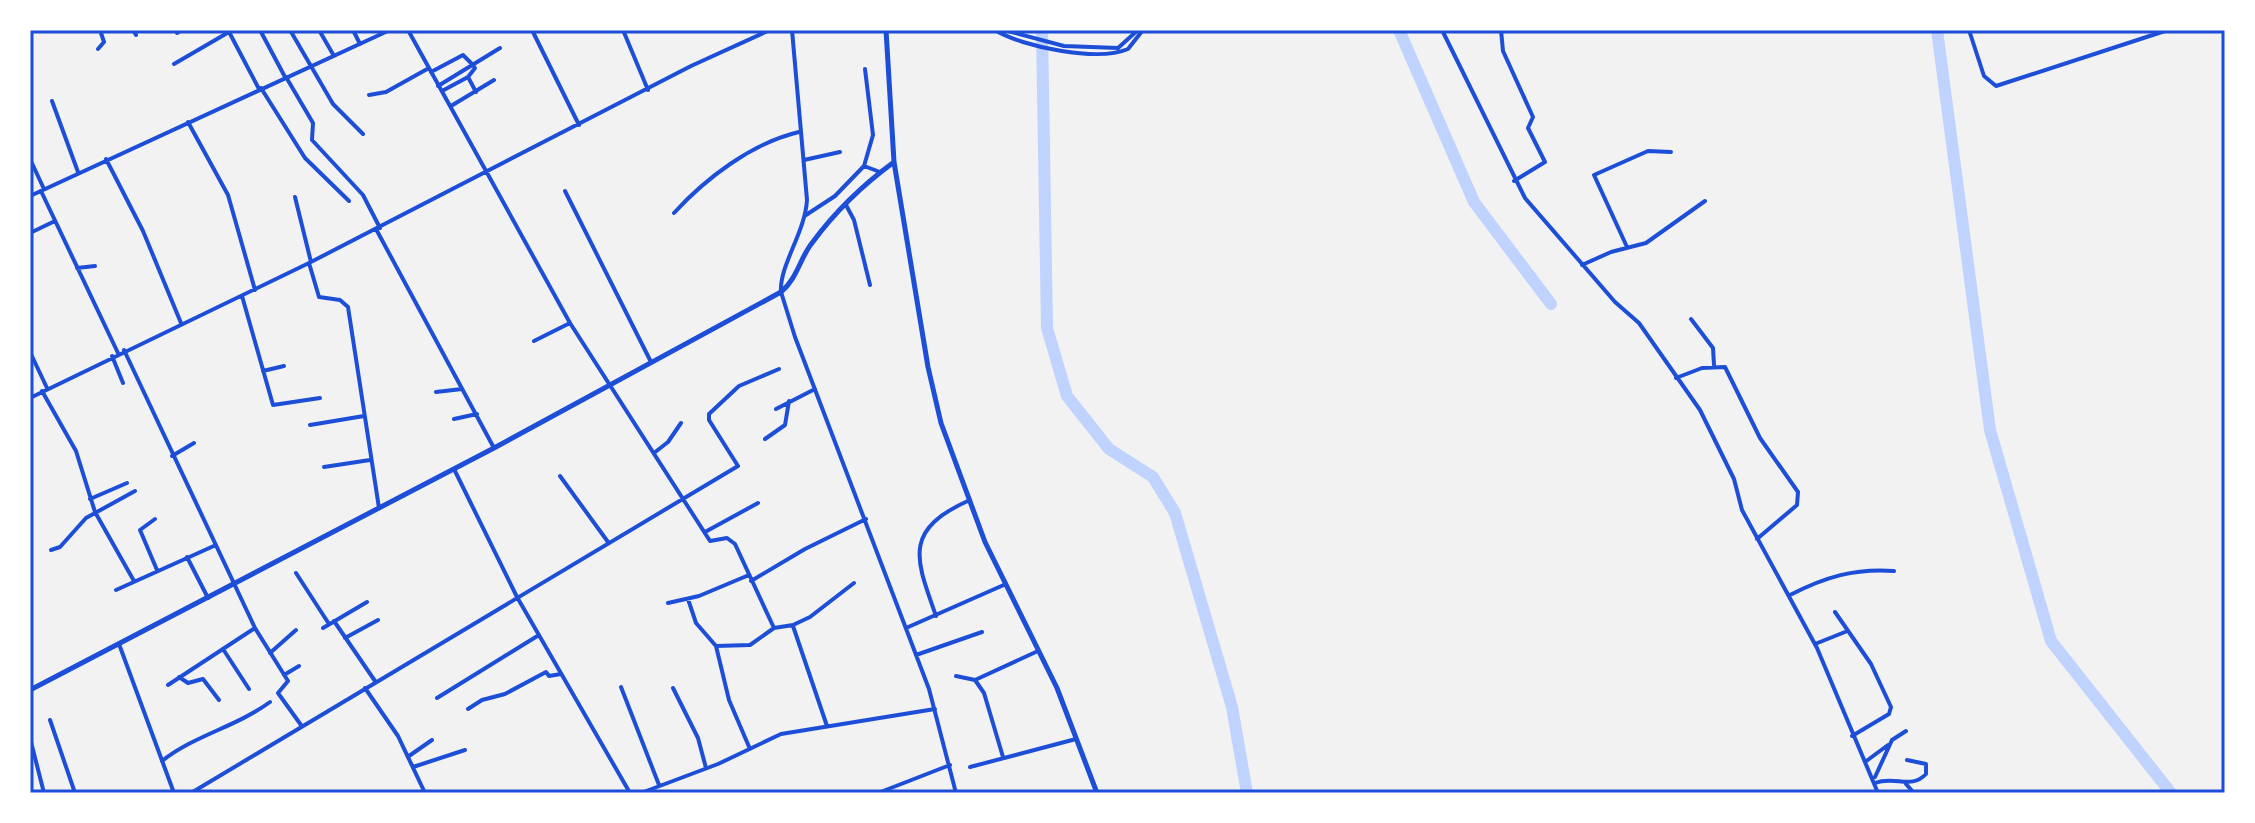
<svg xmlns="http://www.w3.org/2000/svg" width="2255" height="823" viewBox="0 0 2255 823" font-family="'Asap Condensed',sans-serif">
  <style>
    .lines { fill: none; stroke-linecap: round; stroke-linejoin: round }
    .river { stroke: #bfd3fe; stroke-width: 12 }
    .minor { stroke: #1d4ed8; stroke-width: 4 }
    .tertiary { stroke: #1d4ed8; stroke-width: 4 }
    .secondary { stroke: #1d4ed8; stroke-width: 5 }
    .neatline { fill: none; stroke: #1d4ed8; stroke-width: 3 }
  </style>
  <rect width="100%" height="100%" fill="#f2f2f2"/>
  <g class="lines">
    <!-- river -->
    <path class="river" d="M1042,30l5,298 20,68 42,53 44,28 22,36 57,194 15,86
      M1399,30l75,172 77,102
      M1937,30l53,400 61,211 120,152"/>
    <!-- minor -->
    <path class="minor" d="M133,30l3,5
      M228,30l31,59
      M260,30l25,47
      M290,30l43,74 30,30
      M319,30l15,26
      M353,30l7,14
      M408,30l162,293 140,218 17,-3 8,6 39,84
      M532,30l47,95
      M623,30l25,60
      M995,30c27,17 103,32 133,19l15,-19
      M1004,30l60,16 54,2 20,-18
      M1442,30l83,168 90,104 24,21 61,87 34,69 8,31 75,138 61,145
      M1501,30l2,21 30,66 -5,11 17,34 -31,19
      M1969,30l15,46 12,10 172,-56
      M177,33l5,-3
      M98,49l6,-7 -4,-12
      M174,64l55,-32
      M431,72l32,-17 10,10
      M286,77l27,46 -1,17 51,55 17,33
      M468,77l8,15
      M438,86l62,-38
      M261,88l44,70 44,43
      M442,91l26,-14 7,-9 -2,-3
      M369,95l17,-3 43,-24
      M52,101l26,71
      M451,106l43,-26
      M188,122l40,73 27,95
      M30,159l14,30
      M106,159l37,72 38,92
      M804,160l36,-8
      M864,166l9,-31 -8,-66
      M41,191l77,162
      M565,191l86,171
      M30,196l360,-166
      M295,197l16,65
      M846,205l8,15 16,65
      M674,213c32,-35 78,-70 125,-81
      M806,215l29,-19 29,-30 16,6
      M376,229l118,219
      M30,233l25,-12
      M30,242l1,4
      M1627,247l-33,-72 54,-24 23,1
      M309,263l10,34 21,3 8,7 31,201
      M1582,265l29,-13 35,-9 59,-42
      M77,268l18,-2
      M781,292l14,45 134,352 27,104
      M242,296l31,109 47,-7
      M1691,319l22,29 1,17
      M534,341l36,-18
      M124,350l131,278 33,53 -10,12 23,32
      M30,352l17,36
      M112,356l11,27
      M263,371l21,-5
      M1676,378l26,-10 23,-1 35,71 38,54 -1,13 -40,34
      M42,391l34,60 19,61 39,69
      M436,392l26,-3
      M30,398l279,-135 382,-197 79,-36
      M776,409l39,-20
      M454,419l23,-5
      M310,425l54,-9
      M765,439l20,-14 4,-24
      M654,453l14,-11 13,-19
      M172,456l22,-13
      M324,467l46,-7
      M454,469l63,128 113,196
      M560,476l48,66
      M90,499l37,-16
      M155,519l-15,11 17,40
      M705,532l53,-29
      M51,550l9,-3 26,-29 49,-27
      M187,557l21,41
      M296,573l33,51
      M751,581l54,-32 61,-30
      M116,590l100,-45
      M1790,595c35,-18 65,-27 104,-24
      M688,599l8,24 20,23 34,-1 24,-17 19,-3 17,-8 44,-34
      M668,603l31,-7 50,-21
      M1835,612l36,52 20,43 -2,7 -37,22
      M936,616c-20,-57 -34,-86 34,-116
      M334,621l41,60
      M793,626l34,100
      M323,628l44,-26
      M906,628l100,-44
      M345,638l33,-18
      M119,644l55,149
      M1815,644l30,-12
      M716,646l13,54 21,49
      M223,649l26,40
      M270,653l26,-23
      M916,655l66,-23
      M284,675l15,-9
      M956,676l19,4 9,13 19,64
      M179,677l9,6 15,-4 16,21
      M975,680l63,-29
      M168,685l87,-57
      M621,687l38,98
      M365,688l33,48 27,57
      M673,688l25,50 8,30
      M437,698l102,-63
      M468,709l14,-9 23,-6 41,-22 3,4 12,-2
      M50,720l25,73
      M30,738l14,55
      M409,756l23,-16
      M162,761c33,-26 74,-34 108,-59
      M1865,762l23,-17
      M413,767l52,-17
      M970,767l106,-28
      M1875,777l17,-37 14,-9
      M1875,783c20,-8 36,7 51,-9v-10l-19,-4
      M1906,784l8,9
      M191,793l547,-327 -29,-46v-6l30,-28 40,-17
      M641,793l77,-29 63,-30 154,-25
      M878,793l72,-28"/>
    <!-- tertiary -->
    <path class="tertiary" d="M781,292c-2,-26 24,-59 26,-92l-15,-170"/>
    <!-- secondary -->
    <path class="secondary" d="M886,30l8,132 34,205 13,56 44,119 72,146 40,105
      M30,690l464,-242 287,-156c16,-13 19,-34 31,-49 22,-30 52,-59 82,-81"/>
  </g>
  <!-- border -->
  <rect width="2255" height="823" fill="none" stroke="#ffffff" stroke-width="64"/>
  <rect x="32" y="32" width="2191" height="759" class="neatline"/>
</svg>
